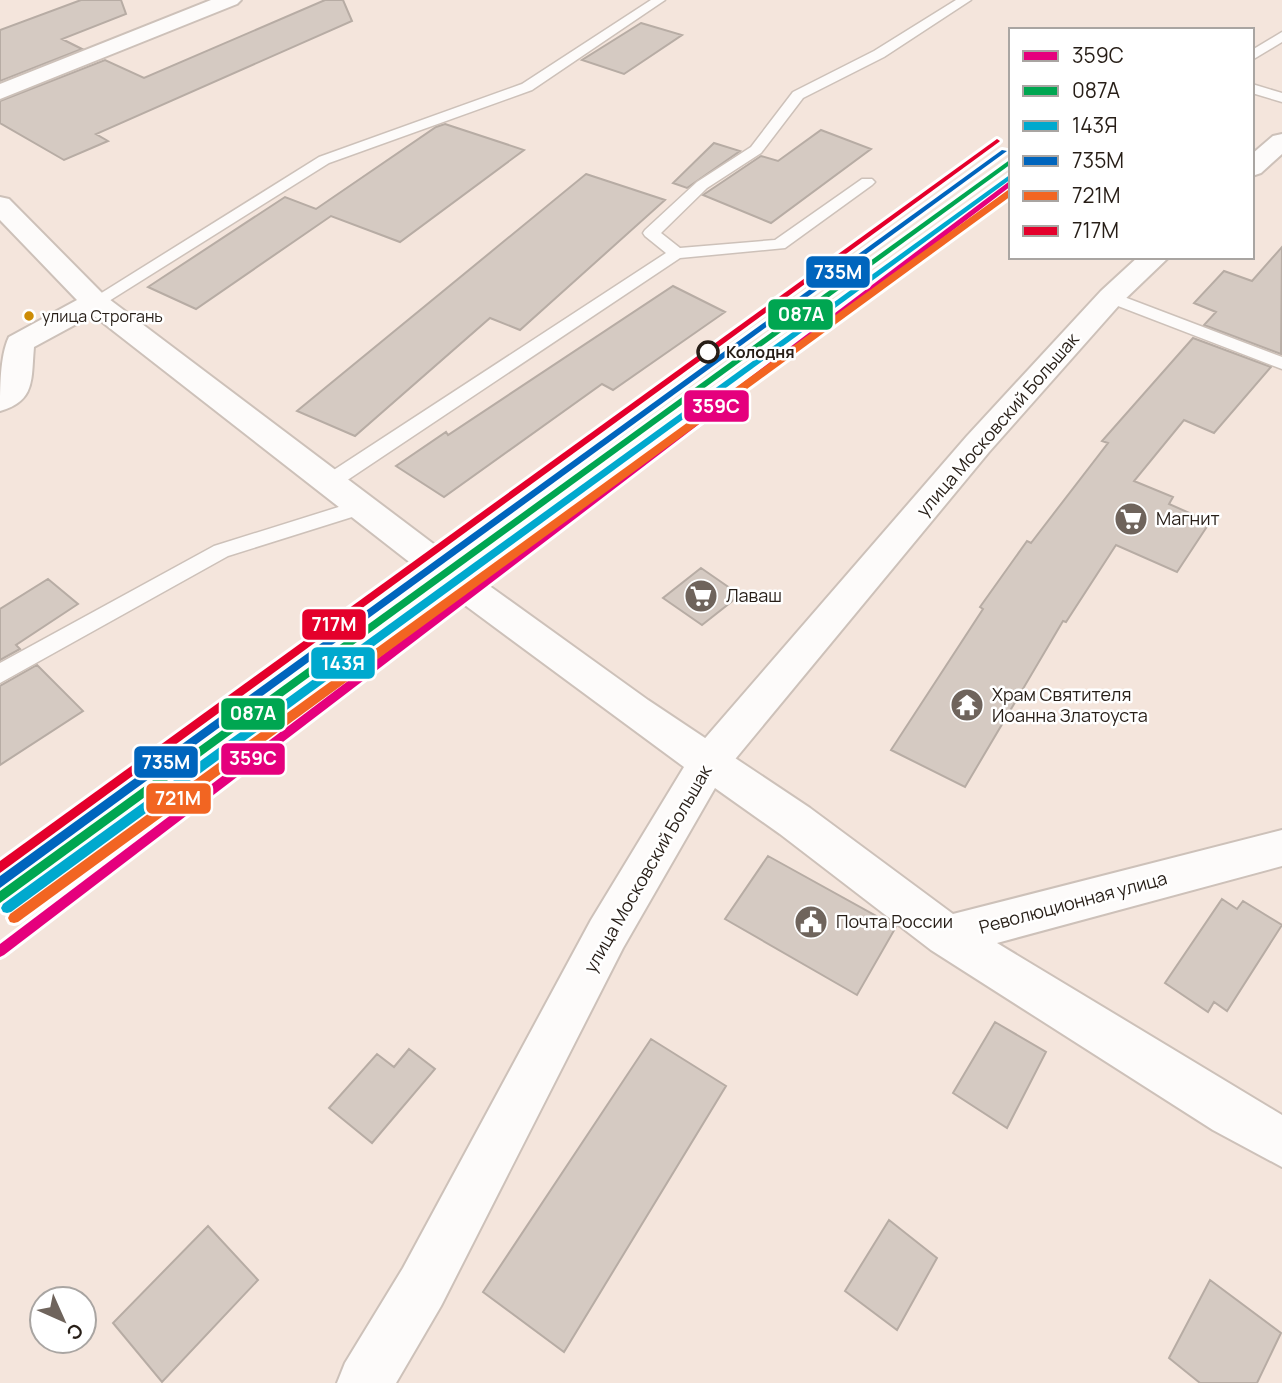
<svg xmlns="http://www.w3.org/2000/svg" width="1282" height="1383" viewBox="0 0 1282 1383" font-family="Manrope,sans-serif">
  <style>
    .building { fill: #d5cac2; stroke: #b7aca4; stroke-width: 2 }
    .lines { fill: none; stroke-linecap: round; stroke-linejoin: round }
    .service-casing { stroke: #cdc1b9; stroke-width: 3 }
    .minor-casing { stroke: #cdc1b9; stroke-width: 4 }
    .tertiary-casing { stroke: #cdc1b9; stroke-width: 4 }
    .service { fill: #fdfbfa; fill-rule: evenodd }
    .minor { fill: #fdfbfa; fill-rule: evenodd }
    .tertiary { fill: #fdfbfa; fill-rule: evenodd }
    .rail-1-casing { stroke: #fff; stroke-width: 6 }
    .rail-2-casing { stroke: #fff; stroke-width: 6 }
    .rail-3-casing { stroke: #fff; stroke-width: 6 }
    .rail-4-casing { stroke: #fff; stroke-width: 6 }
    .rail-5-casing { stroke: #fff; stroke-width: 6 }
    .rail-6-casing { stroke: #fff; stroke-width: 6 }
    .rail-1 { fill: #e5007d; fill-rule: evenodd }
    .rail-2 { fill: #00a651; fill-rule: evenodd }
    .rail-3 { fill: #00a9ce; fill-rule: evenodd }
    .rail-4 { fill: #0065bd; fill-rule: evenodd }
    .rail-5 { fill: #f26522; fill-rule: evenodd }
    .rail-6 { fill: #e4002b; fill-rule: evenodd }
    .bus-dot { fill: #cd8b05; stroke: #fff; stroke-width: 2.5 }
    .stop-dot { fill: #fff; stroke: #271e17; stroke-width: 3.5 }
    .labels { text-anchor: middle; stroke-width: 5; stroke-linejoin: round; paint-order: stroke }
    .bus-label { font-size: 16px; fill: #271e17; stroke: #fff; text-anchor: start }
    .far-stop-label { font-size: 16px; font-weight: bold; fill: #271e17; stroke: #fff; text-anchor: start }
    .street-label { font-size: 18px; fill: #271e17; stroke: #fff }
    .poi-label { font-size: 18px; fill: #271e17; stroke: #fff; text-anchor: start }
    .line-badge { stroke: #fff; stroke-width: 2.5 }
    .badge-label { font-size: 19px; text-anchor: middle; font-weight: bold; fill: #fff }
  </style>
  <rect width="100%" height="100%" fill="#f4e5dc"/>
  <!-- building -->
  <path class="building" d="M81,0h40l5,14 -64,25 20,10 -82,32v-51z
    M325,0h18l9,21 -256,113 12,7 -44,19 -64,-37v-22l105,-41 39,18z
    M641,23l41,12 -58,39 -42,-14z
    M445,124l79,26 -124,92 -69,-26 -135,93 -48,-22 137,-90 31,12 120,-82z
    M821,130l50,19 -100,74 -68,-28 58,-39 17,5z
    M714,143l26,8 -53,37 -14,-5z
    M586,174l79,26 -145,130 -30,-12 -135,118 -58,-25z
    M1282,247l-1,107 -77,-29 12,-13 -22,-9 30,-32 28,10z
    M673,286l52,26 -112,78 -11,-6 -158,113 -48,-31 50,-34 2,3z
    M1193,338l78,29 -57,66 -30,-13 -50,61 39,16 -4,7 41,18 -33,50 -61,-27 -50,77 -3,-1 -98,166 -74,-37 92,-141 -3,-2 47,-66 4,2 77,-100 -6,-2z
    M701,568l39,27 -38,30 -39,-27z
    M48,579l30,25 -62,41 4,4 -20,11v-51z
    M37,665l46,46 -83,54v-79z
    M768,856l128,71 -39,68 -132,-76z
    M1222,899l15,10 6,-8 39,24 -55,86 -13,-9 -6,10 -43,-29z
    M995,1022l51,30 -39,76 -54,-35z
    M651,1039l75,47 -162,266 -81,-60z
    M409,1049l26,20 -63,74 -43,-35 48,-54 17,13z
    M889,1220l48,38 -40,72 -52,-39z
    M208,1226l50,54 -96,102 -49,-59z
    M1210,1280l71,53 -24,50h-57l-31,-25z"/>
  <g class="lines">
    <defs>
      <path id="service" d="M651,0h14l-133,90 -203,73 -228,143h-12l-2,-4 232,-145 203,-73z
        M956,0h15l-87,57 -81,41 -42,55 -54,35 -46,45 19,15 95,-8 87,-61h10l3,3 -3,3 -87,63 -105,10 -343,229h-14l-3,-5 3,-5 343,-224 -21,-17 -2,-3 2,-3 52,-48 54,-35 42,-55 81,-41z
        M1282,32v10l-30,18v-10z
        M1252,84l30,9v9l-30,-9z
        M1111,292l171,65v12l-177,-68 -2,-4 2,-4z
        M361,500l7,2 3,5 -3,5 -140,44 -228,127v-20l214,-117z"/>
      <path id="minor" d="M211,0h30l-4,4 -237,95v-15z
        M0,197l9,2 96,97 379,286 164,118 162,108 143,106 329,-84v36l-285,77 285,172v52l-69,-37 -282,-180 -151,-116 -65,-46 -92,160 -182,358 -45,77h-59l8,-20 58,-95 188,-348 93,-153 -226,-167 -365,-285 -59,32c-3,32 2,54 -34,64 0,-22 0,-56 9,-74l68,-37 -77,-80z"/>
      <path id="tertiary" d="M1282,134v20l-21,19 -9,3v-22l21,-18z
        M1138,257h31l-48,46 -132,149 -267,323 -14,5 -14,-5 -6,-12 6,-12 273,-315 134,-145z"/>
    </defs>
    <!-- service casing -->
    <use href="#service" class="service-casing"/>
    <!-- minor casing -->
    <use href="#minor" class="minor-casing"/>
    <!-- tertiary casing -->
    <use href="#tertiary" class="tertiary-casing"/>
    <!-- service -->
    <use href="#service" class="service"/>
    <!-- minor -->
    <use href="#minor" class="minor"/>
    <!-- tertiary -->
    <use href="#tertiary" class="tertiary"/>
    <defs>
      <path id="rail-1" d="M1011,180v6l-1007,769 -4,2v-13z"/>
      <path id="rail-2" d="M1011,159v5l-1011,739v-12z"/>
      <path id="rail-3" d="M1011,174v5l-1000,733 -4,1 -4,-1 -2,-4 2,-4z"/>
      <path id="rail-4" d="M1002,150l5,1 -1007,737v-12z"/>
      <path id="rail-5" d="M1008,190h3v6l-993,726 -4,1 -4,-1 -2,-4 2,-4z"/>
      <path id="rail-6" d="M997,139l3,2 -1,1 -999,731v-12z"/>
    </defs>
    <!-- rail-1 casing -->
    <use href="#rail-1" class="rail-1-casing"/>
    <!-- rail-2 casing -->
    <use href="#rail-2" class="rail-2-casing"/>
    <!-- rail-3 casing -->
    <use href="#rail-3" class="rail-3-casing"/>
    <!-- rail-4 casing -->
    <use href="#rail-4" class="rail-4-casing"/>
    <!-- rail-5 casing -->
    <use href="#rail-5" class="rail-5-casing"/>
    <!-- rail-6 casing -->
    <use href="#rail-6" class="rail-6-casing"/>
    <!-- rail-1 -->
    <use href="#rail-1" class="rail-1"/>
    <!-- rail-2 -->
    <use href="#rail-2" class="rail-2"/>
    <!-- rail-3 -->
    <use href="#rail-3" class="rail-3"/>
    <!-- rail-4 -->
    <use href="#rail-4" class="rail-4"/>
    <!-- rail-5 -->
    <use href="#rail-5" class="rail-5"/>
    <!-- rail-6 -->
    <use href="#rail-6" class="rail-6"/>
  </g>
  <!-- icons -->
  <defs>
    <symbol id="supermarket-disc" viewBox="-11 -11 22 22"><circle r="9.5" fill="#6f645c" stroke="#fff"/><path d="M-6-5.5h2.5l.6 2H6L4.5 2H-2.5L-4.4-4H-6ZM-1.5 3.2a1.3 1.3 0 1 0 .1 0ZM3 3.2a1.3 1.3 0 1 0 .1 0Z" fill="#fff"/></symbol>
    <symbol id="temple-disc" viewBox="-11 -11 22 22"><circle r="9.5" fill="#6f645c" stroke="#fff"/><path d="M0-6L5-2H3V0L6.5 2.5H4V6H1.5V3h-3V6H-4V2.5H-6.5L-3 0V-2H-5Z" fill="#fff"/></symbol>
    <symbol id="civic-disc" viewBox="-11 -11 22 22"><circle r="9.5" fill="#6f645c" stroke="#fff"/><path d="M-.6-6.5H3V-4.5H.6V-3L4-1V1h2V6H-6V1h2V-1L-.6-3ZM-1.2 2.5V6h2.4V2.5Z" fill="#fff"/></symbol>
  </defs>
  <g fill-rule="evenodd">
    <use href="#supermarket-disc" x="1112" y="500" width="38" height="38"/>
    <use href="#supermarket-disc" x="682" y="577" width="38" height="38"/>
    <use href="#temple-disc" x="948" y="686" width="38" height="38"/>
    <use href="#civic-disc" x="792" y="903" width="38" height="38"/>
  </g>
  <!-- markers -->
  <circle class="bus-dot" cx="29" cy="316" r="6"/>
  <circle class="stop-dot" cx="708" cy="352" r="10"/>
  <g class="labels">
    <!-- bus labels -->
    <g class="bus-label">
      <text x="42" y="322">улица Строгань</text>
    </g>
    <!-- far-stop labels -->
    <g class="far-stop-label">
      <text x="726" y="358">Колодня</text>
    </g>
    <!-- street labels -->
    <g class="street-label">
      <text transform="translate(998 425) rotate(-49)" y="6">улица Московский Большак</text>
      <text transform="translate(648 869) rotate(-60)" y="6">улица Московский Большак</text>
      <text transform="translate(1073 903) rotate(-15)" y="6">Революционная улица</text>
    </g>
    <!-- poi labels -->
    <g class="poi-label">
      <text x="1156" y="525">Магнит</text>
      <text x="726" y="602">Лаваш</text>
      <text x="992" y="701">Храм Святителя<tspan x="992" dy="21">Иоанна Златоуста</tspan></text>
      <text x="836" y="928">Почта России</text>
    </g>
  </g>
  <g class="line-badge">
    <rect x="805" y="255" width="66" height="34" rx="7" fill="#0065bd"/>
    <rect x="767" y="298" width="67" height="33" rx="7" fill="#00a651"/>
    <rect x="683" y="389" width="67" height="34" rx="7" fill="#e5007d"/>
    <rect x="301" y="608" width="66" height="33" rx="7" fill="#e4002b"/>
    <rect x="310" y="646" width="66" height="34" rx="7" fill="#00a9ce"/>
    <rect x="220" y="697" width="66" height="34" rx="7" fill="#00a651"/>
    <rect x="220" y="742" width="66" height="34" rx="7" fill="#e5007d"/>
    <rect x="133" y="745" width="66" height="34" rx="7" fill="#0065bd"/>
    <rect x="145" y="782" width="67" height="33" rx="7" fill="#f26522"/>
  </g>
  <g class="badge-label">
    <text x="838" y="279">735М</text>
    <text x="801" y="321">087А</text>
    <text x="716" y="413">359С</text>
    <text x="334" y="631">717М</text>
    <text x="343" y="670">143Я</text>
    <text x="253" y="720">087А</text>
    <text x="253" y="765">359С</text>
    <text x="166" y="769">735М</text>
    <text x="178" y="805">721М</text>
  </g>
  <!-- legend -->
  <rect x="1009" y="28" width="245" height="231" fill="#ffffff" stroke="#a9a5a2" stroke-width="2"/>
  <rect x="1023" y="51" width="35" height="10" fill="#e5007d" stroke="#a9a5a2" stroke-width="2"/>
  <text x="1072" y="63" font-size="21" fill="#271e17">359С</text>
  <rect x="1023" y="86" width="35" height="10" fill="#00a651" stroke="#a9a5a2" stroke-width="2"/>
  <text x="1072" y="98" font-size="21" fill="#271e17">087А</text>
  <rect x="1023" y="121" width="35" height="10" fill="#00a9ce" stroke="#a9a5a2" stroke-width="2"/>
  <text x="1072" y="133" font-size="21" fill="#271e17">143Я</text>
  <rect x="1023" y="156" width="35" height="10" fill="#0065bd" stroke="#a9a5a2" stroke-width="2"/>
  <text x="1072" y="168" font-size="21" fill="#271e17">735М</text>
  <rect x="1023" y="191" width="35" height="10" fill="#f26522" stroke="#a9a5a2" stroke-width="2"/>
  <text x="1072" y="203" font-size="21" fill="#271e17">721М</text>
  <rect x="1023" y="226" width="35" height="10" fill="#e4002b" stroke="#a9a5a2" stroke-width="2"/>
  <text x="1072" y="238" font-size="21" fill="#271e17">717М</text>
  <!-- north arrow -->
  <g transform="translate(63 1320) rotate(135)"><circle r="33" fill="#ffffff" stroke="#a9a5a2" stroke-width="2"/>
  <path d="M0-5L12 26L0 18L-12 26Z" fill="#6f645c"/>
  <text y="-10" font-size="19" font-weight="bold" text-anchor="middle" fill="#271e17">С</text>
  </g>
</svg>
